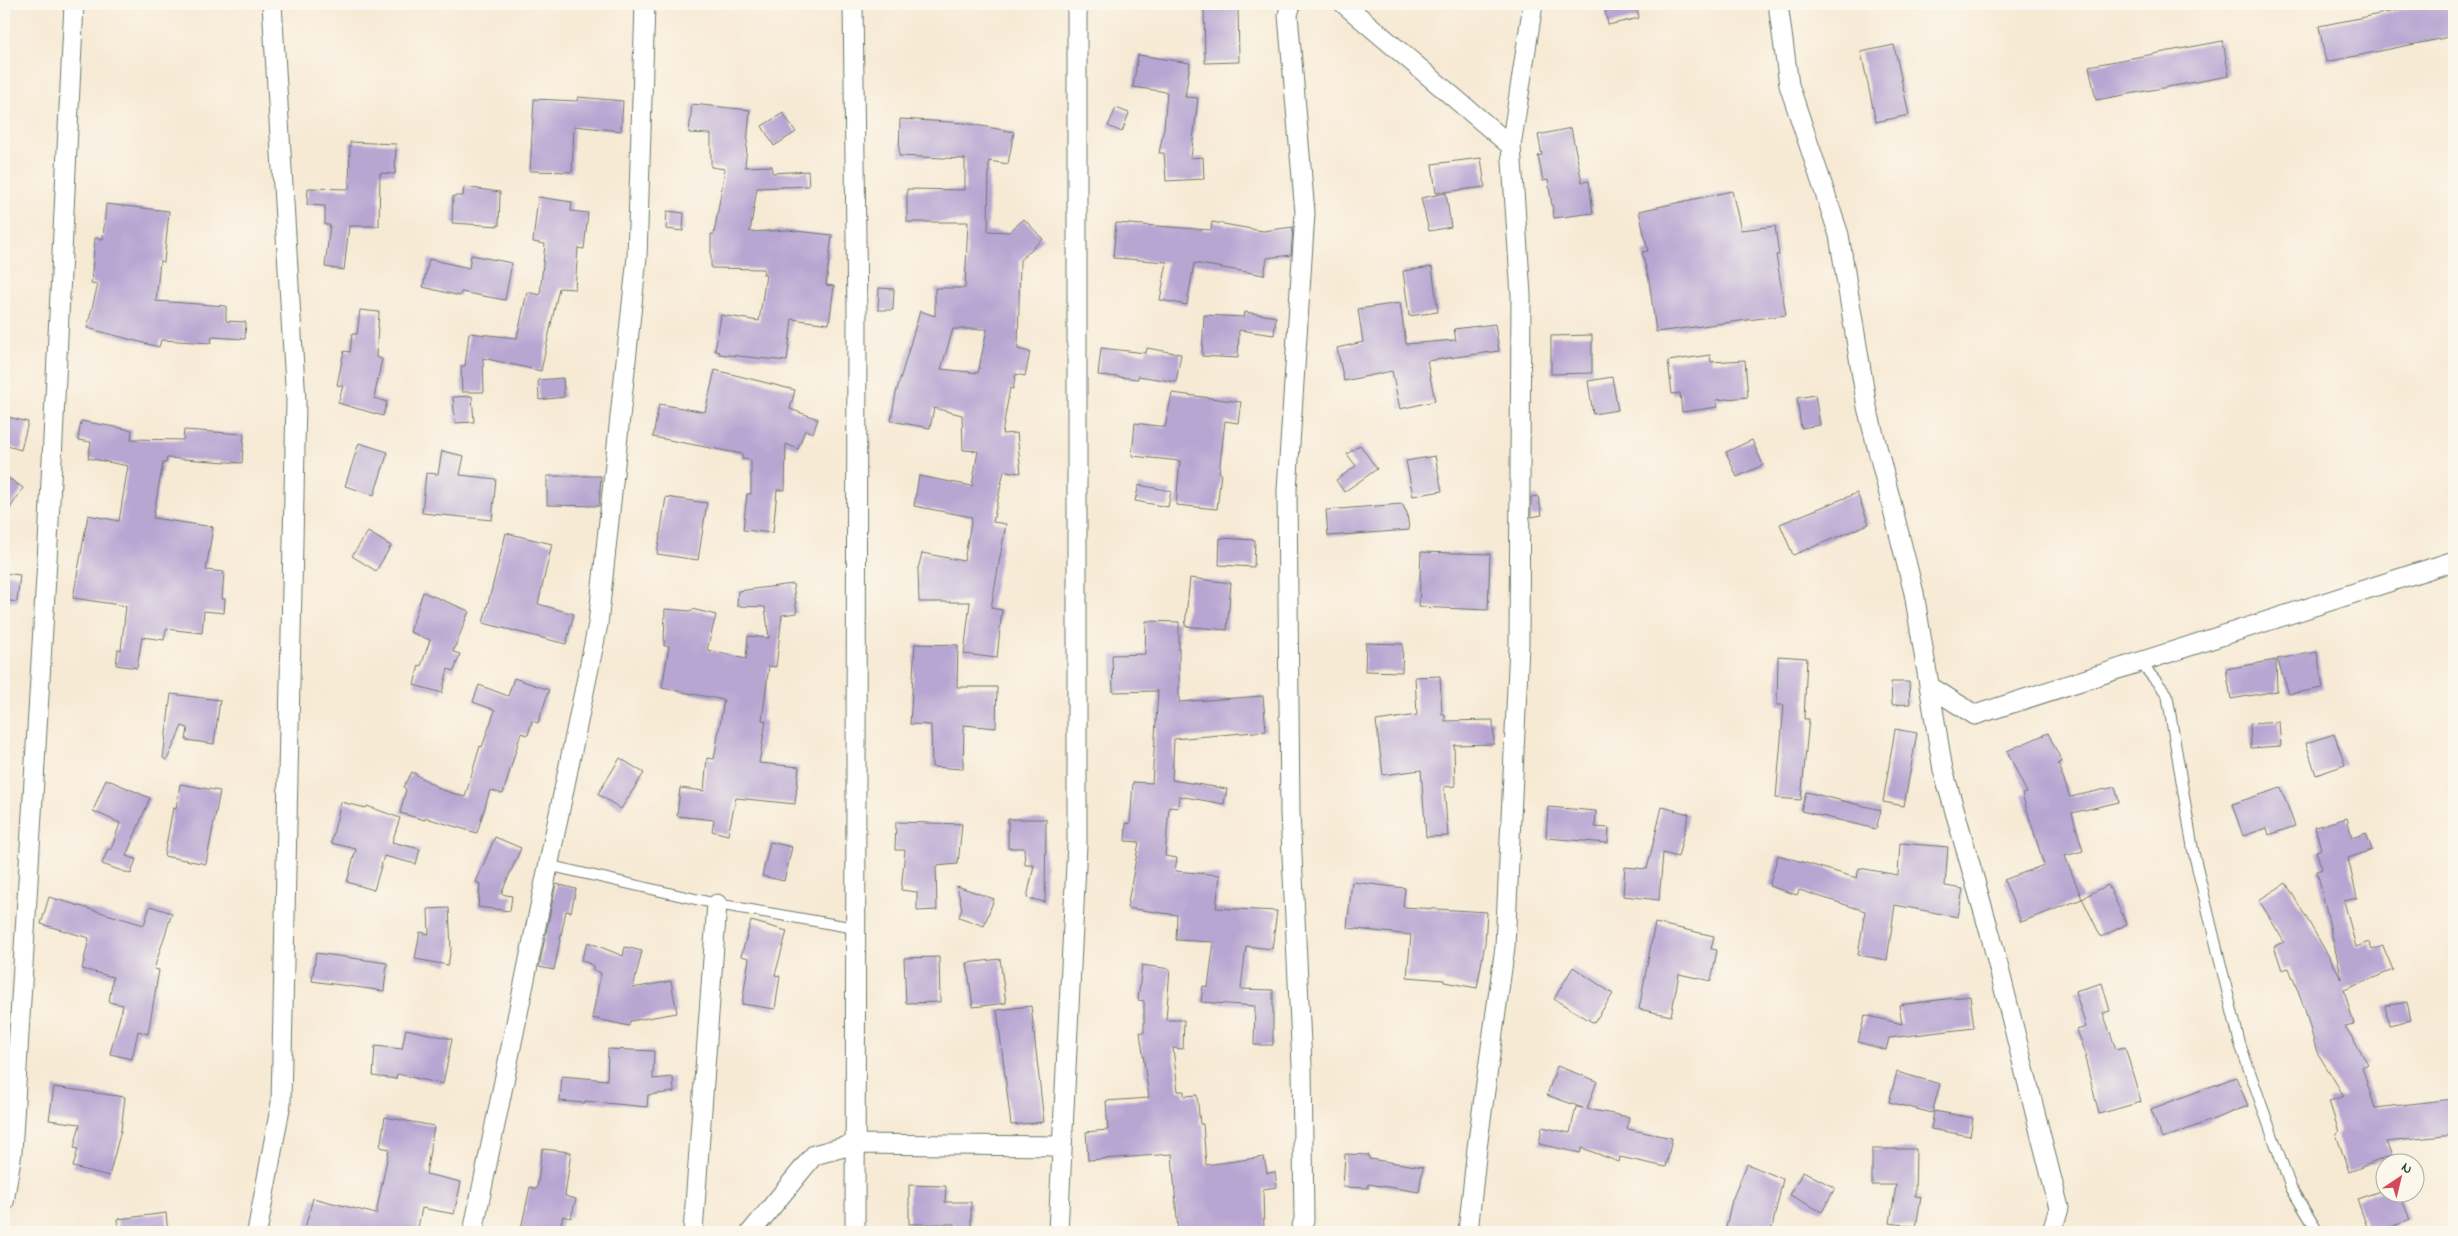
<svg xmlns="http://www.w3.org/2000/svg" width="2458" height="1236" viewBox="0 0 2458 1236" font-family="'Indie Flower',sans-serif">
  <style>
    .building { fill: #b7a5d2; fill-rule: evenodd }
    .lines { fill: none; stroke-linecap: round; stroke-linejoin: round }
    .service-casing { stroke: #6b7a6c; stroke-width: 12 }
    .minor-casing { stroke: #6b7a6c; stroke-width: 21 }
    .service { stroke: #fff; stroke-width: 10 }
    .minor { stroke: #fff; stroke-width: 19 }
  </style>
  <rect width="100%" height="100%" fill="#fbf7ec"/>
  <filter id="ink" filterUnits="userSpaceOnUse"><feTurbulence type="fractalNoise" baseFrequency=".02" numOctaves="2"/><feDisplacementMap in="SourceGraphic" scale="10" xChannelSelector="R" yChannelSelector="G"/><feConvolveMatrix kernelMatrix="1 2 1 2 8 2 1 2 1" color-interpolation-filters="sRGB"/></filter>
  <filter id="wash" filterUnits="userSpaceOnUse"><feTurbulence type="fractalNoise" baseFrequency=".0096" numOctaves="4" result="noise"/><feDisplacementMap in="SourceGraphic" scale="20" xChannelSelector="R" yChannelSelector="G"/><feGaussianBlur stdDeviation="1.12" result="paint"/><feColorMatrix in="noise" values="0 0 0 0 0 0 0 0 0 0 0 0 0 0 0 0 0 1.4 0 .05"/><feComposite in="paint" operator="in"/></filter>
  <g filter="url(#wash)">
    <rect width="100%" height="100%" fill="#f7ead5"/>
    <g id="blocks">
      <!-- building -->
      <path class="building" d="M1204,4h34l1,58 -34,1z
        M1604,4h32l3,14 -31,7z
        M2431,4h18l5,32 -128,26 -7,-36z
        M2223,41l6,35 -133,24 -7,-34z
        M1894,45l15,70 -33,7 -15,-70z
        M1138,55l52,8 -5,34 13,1 -7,60 12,-1 1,22 -38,2 -2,-28h-5l5,-25 3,-36 -34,-5z
        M578,97l45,4 -2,30 -47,-5 -2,46 -42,-1 4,-72 43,2z
        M692,104l58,6 -5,57 27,-1v7l36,-2 1,15 -52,2 -7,44 37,-2 45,5 -6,50 8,1 -5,38 -37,-5 -5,42 -68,-7 1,-2 -5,-1 6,-36 38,6 7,-46h-3l1,-6 -53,-1v-34h3l11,-65 -14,-2v-33l-22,-1z
        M1116,108l13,5 -7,19 -14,-6z
        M783,113l13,19 -22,14 -12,-20z
        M900,119l65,4 49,9 -6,32 -19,-3 -1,70 21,1 15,-13 19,20 -23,21 -2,89 12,3 -5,24 -9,-2 -3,15 -3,-1 -8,46 15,-1 4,40 -17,-2 -11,51 13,2 -15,84 11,2 -5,48 -33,-4 6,-52h-51l-1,-33 4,-16 42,8 8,-44 -58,-11 5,-30 53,10 6,-35 -15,-1 -1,-35 -28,-7 -4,20 -39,-7 5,-28 24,-82 15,5v-28h30l3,-66h-61v-33l58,1v-31l-66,-3zM953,329h34l-9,44 -37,-4z
        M1571,128l11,54 7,-1 4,32 -39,5 -6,-38 -5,1 -5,-25 4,-1 -4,-20z
        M350,142l46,2 -1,30 -15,-1 -1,53h-30l-5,44 -19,-3 5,-42h-5v-19l-18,-1 1,-17 41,1z
        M1481,158l4,29 -49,6 -4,-29z
        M464,187l36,5 -1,34 -47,-3 1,-27h10z
        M1732,191l9,39 34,-4 4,29h-3l10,60 -130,17 -7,-52 -7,-28 6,-1 -9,-40z
        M1446,193l5,34 -22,4 -8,-33z
        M538,197l34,5 -1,9 17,2 -4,36 -6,-1 -3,41 -16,-1 -18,83 -58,-13 1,34h-22l-1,-26h4l4,-33 48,5 10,-46 13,3 5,-51 -12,-2z
        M106,204l63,7 -5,51 -4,-1 -4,40 70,5v15l20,1 -1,17 -33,-2 -1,6 -50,-3 -2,7 -72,-19 11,-44 -7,-1 4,-45 8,1z
        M667,211l17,2 -1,18 -17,-2z
        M1212,222l51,9 30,-4 -2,28 -24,3 -3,17 -70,-12 -7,42 -27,-5 7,-38 -54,-4 3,-35 95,7z
        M471,255l41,8 -7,37 -44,-8 -1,4 -37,-9 6,-28 40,9z
        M1432,267l6,45 -29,4 -6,-45z
        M879,288l15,1 -1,21h-15z
        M1400,303l6,41 50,-4 -2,-11 41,-5 4,27 -72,10 8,40 -35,8 -8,-38 -48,10 -7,-33 26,-6 -5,-33z
        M360,310l19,2 -3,45 6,2 -8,39 13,4 -4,14 -45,-13 5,-17 -6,-1 7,-34 6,1 2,-18h5z
        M1245,312l31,5 -2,18 -35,-5 -1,28 -36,-2 2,-41 40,2z
        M1592,335v38l-41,1v-38z
        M1101,348l45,5 1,-5 34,6 -5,28 -38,-6v3l-40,-4z
        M1710,355l1,7 34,-2 3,37 -32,3 2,7 -36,5 -2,-19 -8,1 -4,-33z
        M715,370l80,20 -5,19 28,10 -5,14 -8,-3 -7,19 -12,-5 -1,46h-8l-4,43 -30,-3 4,-36h4v-34l-9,-1v-5l-89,-17 6,-33 46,8z
        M1612,377l6,33 -25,4 -5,-33z
        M563,378l1,19 -25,3 -1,-20z
        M1172,393l69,9 -3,21 -13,-2 -6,52h2l-4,36 -41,-4 4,-44 -48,-5 3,-33 30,4z
        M1815,395l5,30 -19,3 -4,-30z
        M472,396l2,26 -19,1 -2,-26z
        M4,416l24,6 -7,28 -17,-5z
        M81,421l51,9 -1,9 52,1 1,-10 60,4 -2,29 -75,-5 -1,5h-3l-10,55 60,9 -7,43 18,2 -2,27h3l-1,14 -20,-2 -2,22 -36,-4 -2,11 -22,-3 -5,31 -21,-3 2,-16 3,1 5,-44 -53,-8 15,-83 31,6 9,-55 -40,-8 3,-16 -13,-2z
        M1752,440l11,25 -26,12 -11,-25z
        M359,443l29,9 -14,43 -29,-9z
        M1360,445l17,24 -33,23 -8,-12 20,-14 -9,-12z
        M442,451l22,5 -4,19 36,4 -4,41 -70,-7 4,-40 12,1z
        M1435,456l7,35 -29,5 -7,-35z
        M4,475l19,13 -19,30z
        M547,476h54l-2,30 -52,-1z
        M1139,485l32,6 -3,16 -33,-6z
        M1857,493l12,31 -76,31 -13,-31z
        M1538,496l4,19 -11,2v-20z
        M666,497l41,6 -9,57 -41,-6z
        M1402,504l5,9 2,17 -81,6 -2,-26z
        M368,532l23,14 -15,25 -24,-15z
        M506,533l46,11 -14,60 36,10 -8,30 -83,-21z
        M1220,538l35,2 -1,27 -35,-2z
        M1421,552l69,2 -2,56 -69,-3z
        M4,573l16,2 -3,27 -13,-2z
        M1190,578l41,5 -4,47 -42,-4z
        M793,584l4,29 -15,2 -6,52 -7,-1 -7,54 4,1 -7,42 40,4 -4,37 -59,-6 -8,37 -16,-4 2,-11 -37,-4 3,-28 24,3 3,-33 7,1 10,-59 -62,-12 7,-42h-5l1,-37 26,2 1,-2 24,6 -9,35 39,9 2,-23 21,2 -4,-31 -28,-1 1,-15z
        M423,592l46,19 -16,41 7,2 -6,17 -6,-2 -6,24 -28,-8 5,-20 2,1 9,-26 -20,-8z
        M1146,621l33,1v80l84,-6 3,35 -92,8 -2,41 55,9 -3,15 -45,-8 -1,12 -9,-1 -4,49 12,2 -2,13 45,4 -4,33 61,3 -5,38 -26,-3 -5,43 32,1v55h-19l1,-39 -54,-4 2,-16 5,1 6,-45 -38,-2 1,-25 -50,-7 12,-66 -14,-1 1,-18 4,1 3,-42 19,1 6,-92 -45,1 -1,-37 33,-1z
        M1366,643l37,1 -1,28 -37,-1z
        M915,644l43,1 -1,42h40l-1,41 -32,-3 -1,44 -31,-2 -1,-42 -21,-1z
        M2317,652l6,36 -34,6 -12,-35z
        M1778,656l29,2 -3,61h5l-8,81 -25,-2 8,-93h-7z
        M2276,660l1,31 -46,8 -5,-30z
        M1440,676l2,38h3v7l48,-1 1,24 -40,1 1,41 -11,1 4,49 -22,1 -5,-67 -38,5 -7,-54 41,-6 -2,-38z
        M514,678l35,12 -11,33 -6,-2 -4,14 -7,-2 -18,61 -13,-4 -13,43 -51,-15 -1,2 -25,-7 6,-24 -3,-2 9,-15 30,18 23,7 15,-51 2,1 13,-37 -22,-8 6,-17 29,11z
        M1891,682h18l1,22 -18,1z
        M171,694l49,6 -6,44 -28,-4 2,-12 -6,-2 -15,34 -4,-2z
        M2279,722l2,24 -30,2 -1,-24z
        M1895,729l22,4 -13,73 -21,-4z
        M2048,733l14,29 -4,1 12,34 45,-10 4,15 -47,11 11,38 -18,5 17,43 -61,23 -17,-42 40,-15 -22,-71 5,-1 -20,-42z
        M2334,734l11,31 -29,10 -10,-32z
        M620,758l24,15 -23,36 -23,-15z
        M106,779l44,19 -24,58 10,3 -5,15 -29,-10 6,-15 3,1 9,-27 -27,-12z
        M180,784l40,7 -14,73 -42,-8 9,-48 3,1z
        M2281,788l14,38 -26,9 -2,-7 -24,8 -11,-32z
        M1806,792l75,18 -5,19 -75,-18z
        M341,802l25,6 1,-2 33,12 -8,24 28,7 -4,15 -32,-8 -10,34 -27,-8 9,-33 -25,-6z
        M1548,807l48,4 -1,16 14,1 -1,15 -62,-5z
        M1662,807l27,7 -11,43 -15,-4 -4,47 -36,-4 2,-29 22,2z
        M2347,818l5,20 14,-5 6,17 -24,8 9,40 -13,3 12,46 13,-5 3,8 11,-4 10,24 -49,20 10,34 -9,2 23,38 -6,3 13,41 79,-9v36l-68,7 6,13 -43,17 -13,-38 3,-2 -10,-31 15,-5 -27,-44 -12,-42 -16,-42 -7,2 -8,-24 10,-4 -25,-42 27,-17 56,96 -25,-108 5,-2 -6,-18 5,-2 -6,-22z
        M1008,819h38l-1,83 -18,-4 7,-33h-9l-1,-17h-16z
        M896,822l66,2 -4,40 -22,2 1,44 -20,1v-19l-16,-2 4,-40h-10z
        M495,837l26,11 -20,46 11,2 -2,15 -32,-4 2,-23 -4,-2z
        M770,842l22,5 -8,34 -22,-5z
        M1900,843l48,4 -3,39 18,3 -5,28 -63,-12 -8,55 -29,-5 7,-44 -66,-21 -2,5 -28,-9 9,-31 79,23 2,-10 39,7z
        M1352,882l53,6 -2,19 84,5 -2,31 -8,45 -33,-6v-2l-37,-3 4,-42 -64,-7z
        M556,884l20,5 -5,23 -5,-1 -12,59 -15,-3z
        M2108,885l19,39 -26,13 -19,-39z
        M957,886l37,13 -10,27 -25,-9 3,-8z
        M49,897l95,28 6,-19 22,7 -18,56 5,1 -11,64 -10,-3 -6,28 -22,-5 13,-49 -14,-3 4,-25 -31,-8 7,-31 -48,-14z
        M449,908l2,41 -3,16 -33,-6 5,-27 9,2 -1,-25z
        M751,921l36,10 -12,44 5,1 -5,33 -33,-5 7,-46 -8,-2z
        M1655,923l59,13 -3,13 6,1 -6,31 -32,-7 -8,42 -32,-7z
        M588,942l35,14 2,-9 17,4 -9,37 38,-7 6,32 -47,8 -1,5 -37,-8 9,-45 -9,-4 2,-3 -13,-6z
        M316,953l71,10 -3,28 -72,-10z
        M939,957l1,45 -34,1 -2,-45z
        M1000,959l6,44 -33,4 -6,-44z
        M1142,965l28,4 -4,51h18l-1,29 -10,-1 5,43h6v5l13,-1 3,29h3l3,41 58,-8 3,16 8,-1 2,15 -14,2 1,43h-86l-6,-78 -84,6 -2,-28 22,-2 -2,-29 43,-3 -9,-66 4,1v-32l-6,-1z
        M1573,967l40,27 -19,29 -40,-24z
        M2102,983l8,28 -7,2 13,36 9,-2 16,55 -42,12 -14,-56 2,-1 -10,-27 9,-3 -11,-36z
        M1970,996l4,32 -85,10 -3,12 -28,-8 7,-27 37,9 -3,-19z
        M2407,1002l4,18 -22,5 -4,-19z
        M1031,1006l13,116 -33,3 -14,-115z
        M406,1029l46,10 -9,45 -46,-10 -1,5 -23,-3 2,-30 27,3z
        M608,1049l46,2 -1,28 20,-2 1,15 -26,3 -1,12 -62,-6v2l-25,-2 2,-25 45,4z
        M1557,1066l40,15 -10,28 42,8 -2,12 45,9 -6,29 -46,-10 -1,5 -37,-14 -2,5 -41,-9 3,-17 28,6 6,-26 7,1 -36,-13z
        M1897,1072l43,12 -8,29 -43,-11z
        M2236,1077l12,29 -86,33 -11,-30z
        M54,1087l71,10 -4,33 -12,46 -36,-9 5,-18 -4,-1 6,-24 -31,-4z
        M1934,1111l39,7 -3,18 -39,-7z
        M385,1117l49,9 -8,48 35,8 -7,32 -32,-6 -5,24h-113l9,-34 63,16 13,-65 -9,-2z
        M542,1149l29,3 -6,44 11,3 -5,19 -8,-2 -4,16h-24l-14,-3 9,-42 7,2z
        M1872,1149h44l-1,47 6,1 -5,30 -26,-4 6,-38h-24z
        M1345,1154l24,1v4l54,8 -4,25 -51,-8v4l-25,-1z
        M1747,1164l36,15 -12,53h-46l7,-32z
        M1803,1171l32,17 -13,24 -32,-17z
        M909,1185l37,1 -1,16h26v30h-16l-1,-8h-45z
        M2386,1189v5h14l10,26 -32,12h-9l-12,-33z
        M166,1213l2,19h-49l-1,-13z"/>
    </g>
  </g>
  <g filter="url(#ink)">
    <use href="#blocks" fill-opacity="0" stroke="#6b7a6c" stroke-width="1"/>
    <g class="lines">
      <defs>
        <path id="service" d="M2139,661l28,33 26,156 47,194 51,144 27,44
          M547,865l170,39 138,24"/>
        <path id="minor" d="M853,4l4,312 -2,916
          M1291,4l-3,11 17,198 -18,277 3,323 12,252 2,155 -4,12
          M1344,4l167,142
          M1778,4l11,81 50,150 28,172 47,186 29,177 48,167 68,271 -7,24
          M1929,686l46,29 479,-154
          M4,1202l8,-50 36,-609 26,-539
          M257,1232l24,-129 15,-702 -24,-397
          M473,1232l125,-608 39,-367 8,-253
          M693,1232l24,-328
          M751,1232l63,-77 41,-11 207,2
          M1058,1232l19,-388v-840
          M1468,1232l9,-84 28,-201 14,-302 2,-350 -10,-149 22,-142"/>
      </defs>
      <!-- service casing -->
      <use href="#service" class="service-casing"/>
      <!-- minor casing -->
      <use href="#minor" class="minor-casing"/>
      <!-- service -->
      <use href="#service" class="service"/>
      <!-- minor -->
      <use href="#minor" class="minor"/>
    </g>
  </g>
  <!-- margin -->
  <rect width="2458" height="1236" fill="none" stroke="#fbf7ec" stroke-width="20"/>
  <!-- north arrow -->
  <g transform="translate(2400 1178) rotate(35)"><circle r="24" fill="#fbf7ec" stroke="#a3ada2"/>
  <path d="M0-4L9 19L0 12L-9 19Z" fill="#d1495b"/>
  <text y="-8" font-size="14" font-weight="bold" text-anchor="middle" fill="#1f3d34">N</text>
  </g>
</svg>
